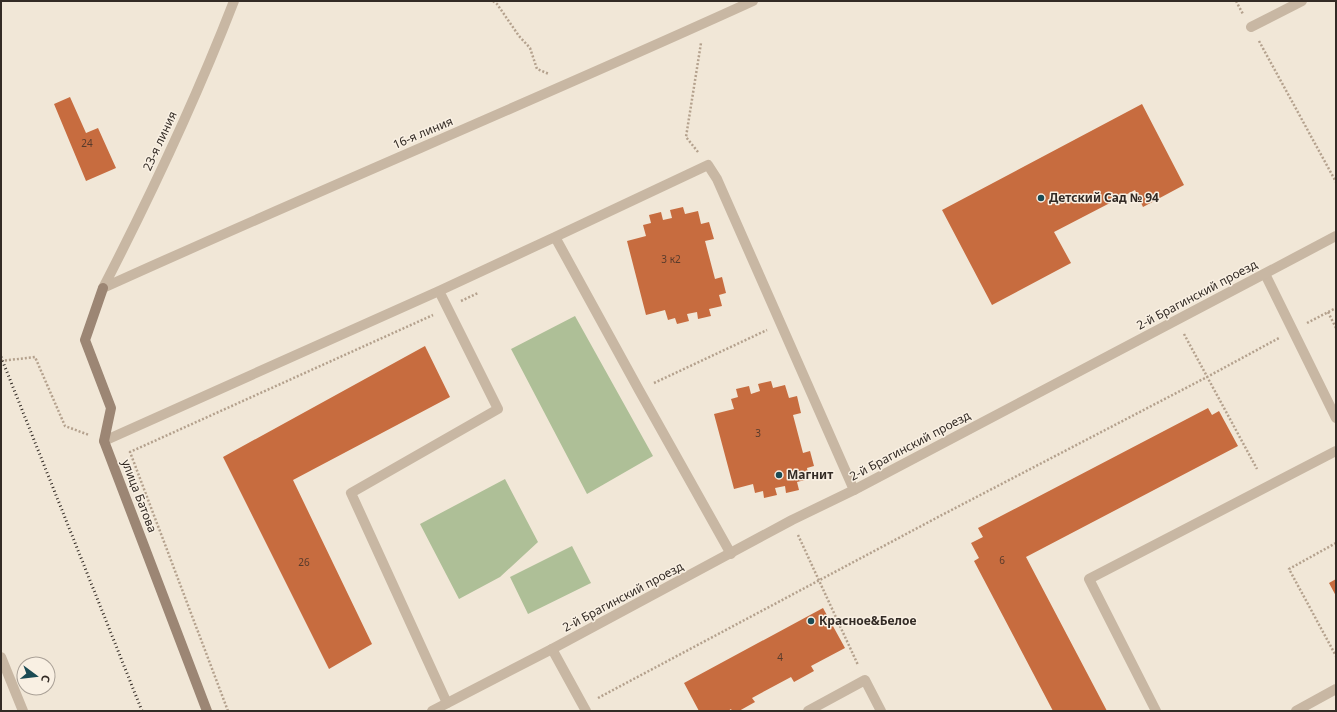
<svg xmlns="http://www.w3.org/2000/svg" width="1337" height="712" viewBox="0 0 1337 712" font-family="'Noto Sans',sans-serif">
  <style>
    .green { fill: #aebf97 }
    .building { fill: #c76c3f }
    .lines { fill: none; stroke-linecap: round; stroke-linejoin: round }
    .path { stroke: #b4a18d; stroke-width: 2.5; stroke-dasharray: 2 2; stroke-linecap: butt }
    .lane { stroke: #c8b7a3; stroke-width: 10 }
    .street { stroke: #c8b7a3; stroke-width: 10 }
    .secondary { stroke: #9c8674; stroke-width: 10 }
    .rail { stroke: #332b25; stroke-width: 3; stroke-dasharray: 1 3; stroke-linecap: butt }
    .poi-dot { fill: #1b4b54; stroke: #f9f0e3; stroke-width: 1.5 }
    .labels { text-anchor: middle; stroke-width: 3; stroke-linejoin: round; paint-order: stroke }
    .number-label { font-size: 10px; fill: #583b2c }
    .street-label { font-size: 12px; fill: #332b25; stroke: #f9f0e3 }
    .poi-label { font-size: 12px; font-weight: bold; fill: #332b25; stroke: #f9f0e3; text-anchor: start }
  </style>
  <rect width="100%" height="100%" fill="#f1e7d7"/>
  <!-- green -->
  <path class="green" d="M575,316l78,140 -66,38 -76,-145z
    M505,479l33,63 -38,35 -41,22 -39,-75z
    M572,546l19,37 -63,31 -18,-37z"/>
  <!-- building -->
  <path class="building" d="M70,97l16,36 12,-5 18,40 -30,13 -32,-77z
    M1142,104l42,81 -41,22 -8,-17 -81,42 17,31 -79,42 -50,-95z
    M683,207l2,7 13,-3 3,13 8,-2 5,17 -9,2 10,38 7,-2 4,16 -7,2 3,11 -13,3 2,7 -13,3 -1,-7 -10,2 2,7 -12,3 -2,-6 -7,2 -3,-10 -19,5 -19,-74 19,-5 -3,-11 8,-2 -2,-8 12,-3 2,8 9,-2 -2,-8z
    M425,346l25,51 -157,83 79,164 -43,25 -106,-212z
    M771,381l2,7 12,-3 4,13 8,-2 4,17 -8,2 10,38 7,-2 4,15 -7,2 2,11 -12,3 2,8 -13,3 -1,-7 -10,2 2,7 -13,3 -1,-7 -8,2 -2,-9 -19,5 -20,-75 20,-5 -3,-10 7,-2 -2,-8 13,-3 2,8 9,-3 -2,-7z
    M1208,408l4,7 7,-4 19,35 -212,111 81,154h-54l-79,-150 5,-3 -8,-15 12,-6 -5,-9z
    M1336,579v17l-7,-13z
    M823,608l22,40 -34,18 3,5 -20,11 -3,-5 -39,21 3,4 -16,9h-7l-1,-2 -3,2h-29l-15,-28z"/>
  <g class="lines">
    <!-- path -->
    <path class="path" d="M493,1l4,3 22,32 11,12 7,21 12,5
      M1236,1l7,13
      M1259,41l77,141
      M698,152l-12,-15 15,-94
      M461,301l17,-8
      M1328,312l8,16
      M1307,323l29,-15
      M1184,334l73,135
      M1,361l34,-4 30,69 24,9
      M654,383l113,-53
      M798,535l60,130
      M1336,543l-47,26 47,87
      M598,698l342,-182 267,-139 72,-39
      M228,711l-98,-259 303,-137"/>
    <!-- lane -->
    <path class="lane" d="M1251,27l51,-26
      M555,237l153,-72 9,14 137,311
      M1265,274l71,144
      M439,291l59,118 -147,84 96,210
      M104,441l335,-150 116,-54 84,153 92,164
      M552,649l34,62
      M1,657l22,54
      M808,711l57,-31 16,31
      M1156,711l-67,-132 247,-128
      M1296,711l40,-22"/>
    <!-- street -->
    <path class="street" d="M103,288c216,-98 435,-189 650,-287
      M103,288c48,-93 93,-189 131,-287
      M432,711l120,-62 240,-129 62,-30 482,-254"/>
    <!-- secondary -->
    <path class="secondary" d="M103,288l-18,52 26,68 -7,33 103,270"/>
    <!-- rail -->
    <path class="rail" d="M1,357l141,354"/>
  </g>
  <!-- markers -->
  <g class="poi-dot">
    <circle cx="1041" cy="198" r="4"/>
    <circle cx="779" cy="475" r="4"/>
    <circle cx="811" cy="621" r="4"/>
  </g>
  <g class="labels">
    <!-- number labels -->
    <g class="number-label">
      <text x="87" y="147">24</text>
      <text x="671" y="263">3 к2</text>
      <text x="758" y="437">3</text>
      <text x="1002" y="564">6</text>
      <text x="304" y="566">26</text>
      <text x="780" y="661">4</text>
    </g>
    <!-- street labels -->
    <g class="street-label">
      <text transform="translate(423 133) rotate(-23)" y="4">16-я линия</text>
      <text transform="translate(160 141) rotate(-65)" y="4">23-я линия</text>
      <text transform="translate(1197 295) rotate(-28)" y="4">2-й Брагинский проезд</text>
      <text transform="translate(910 446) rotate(-28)" y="4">2-й Брагинский проезд</text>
      <text transform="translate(139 496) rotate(69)" y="4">улица Батова</text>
      <text transform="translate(623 597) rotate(-28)" y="4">2-й Брагинский проезд</text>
    </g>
    <!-- poi labels -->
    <g class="poi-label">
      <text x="1049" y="202">Детский Сад № 94</text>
      <text x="787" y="479">Магнит</text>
      <text x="819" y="625">Красное&amp;Белое</text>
    </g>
  </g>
  <!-- border -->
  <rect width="1337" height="712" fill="none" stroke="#332b25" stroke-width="4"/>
  <!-- north arrow -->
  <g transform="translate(36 676) rotate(105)"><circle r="19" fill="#f9f0e3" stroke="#aaa197"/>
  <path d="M0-3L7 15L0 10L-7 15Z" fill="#1b4b54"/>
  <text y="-6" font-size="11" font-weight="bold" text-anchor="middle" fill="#332b25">С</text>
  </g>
</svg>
